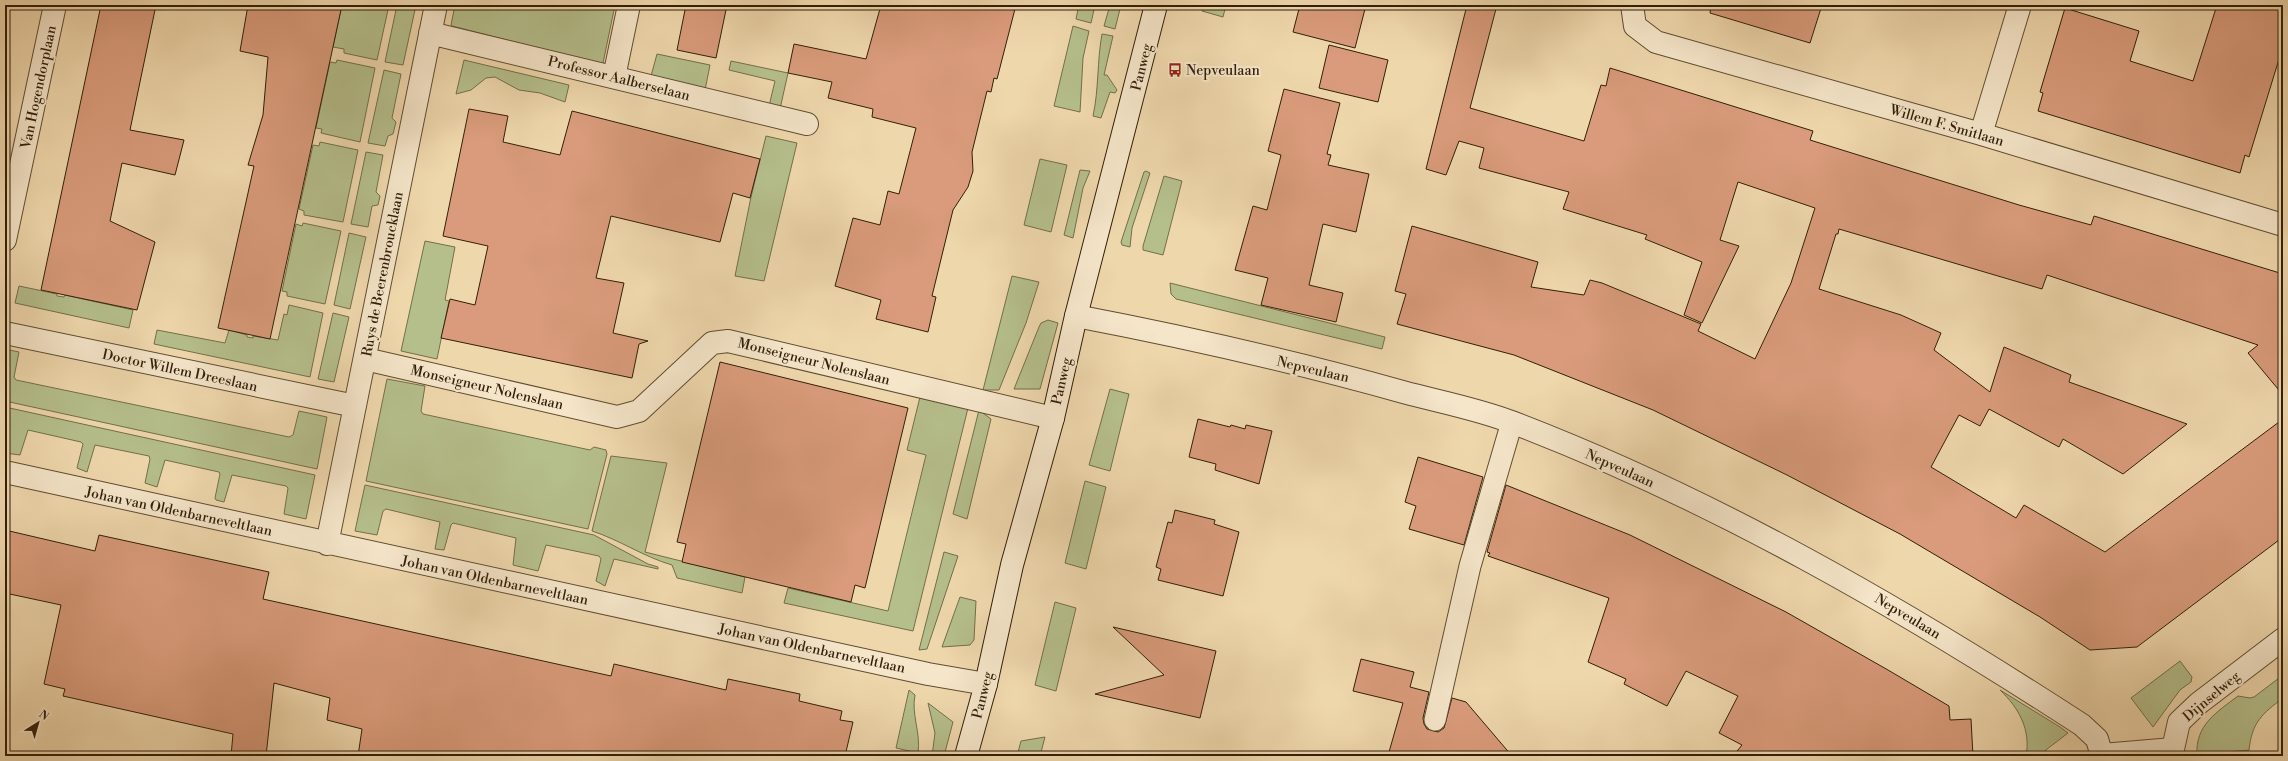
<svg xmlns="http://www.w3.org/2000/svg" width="2288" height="761" viewBox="0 0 2288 761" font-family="'Libre Bodoni',serif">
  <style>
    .green { fill: #b5bf8c; stroke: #736f4a }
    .building { fill: #d99b7b; stroke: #311f09 }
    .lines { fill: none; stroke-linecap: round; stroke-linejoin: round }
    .lane-casing { stroke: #604d32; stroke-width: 23 }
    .street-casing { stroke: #604d32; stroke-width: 24 }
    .secondary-casing { stroke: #311f09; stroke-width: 24 }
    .lane { stroke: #f5e5c9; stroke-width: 21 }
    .street { stroke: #f5e5c9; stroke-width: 22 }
    .secondary { stroke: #f5e5c9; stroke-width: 22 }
    .labels { text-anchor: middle; stroke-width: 4; stroke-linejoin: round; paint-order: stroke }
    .street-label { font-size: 14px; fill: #311f09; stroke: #f5e5c9 }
    .poi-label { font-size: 14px; fill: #311f09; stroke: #f5e5c9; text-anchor: start }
  </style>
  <rect width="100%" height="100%" fill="#efd7ac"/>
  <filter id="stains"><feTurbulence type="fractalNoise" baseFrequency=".005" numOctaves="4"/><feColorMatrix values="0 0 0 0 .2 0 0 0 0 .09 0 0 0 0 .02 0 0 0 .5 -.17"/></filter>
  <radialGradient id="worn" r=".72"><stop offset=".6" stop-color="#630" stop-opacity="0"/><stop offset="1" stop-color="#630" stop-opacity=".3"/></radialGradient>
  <!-- green -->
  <path class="green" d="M342,5h47l-12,55 -33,-7v-4l-11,-2z
    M397,5h19l-13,60 -18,-3z
    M455,5h160l-12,58 -2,1 -149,-38 -1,-1z
    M1079,5h16l-4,18 -15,-4z
    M1110,5h11l-6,24 -11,-3z
    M1203,5h23l-3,12 -21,-6z
    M1073,26l16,5 -6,27 -3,54 -26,-6z
    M1102,34l11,2 -9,39h3l10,15 -2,3 -5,-1 -9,26 -8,-2c6,-27 4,-55 9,-82z
    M657,54l53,11 -5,25 -54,-14z
    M337,60l38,8 -15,74 -39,-9 1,-4 -6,-1 14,-66 6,1z
    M464,60l105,25 -4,17 -25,-9 -21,-3 -24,-13 -9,1 -15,12 -15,4z
    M731,61l57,12 -8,36 -11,-3 6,-25 -46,-11z
    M384,70l17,4 -9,44 4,4 -3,12 -5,2 -3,10 -17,-3z
    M766,136l31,7 -33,138 -29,-5 16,-79z
    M320,142l38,8 -15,72 -39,-7v-4l-5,-2 14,-64 6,1z
    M366,152l17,3 -7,37 4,4 -2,9 -6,1 -4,21 -17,-3z
    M1040,159l27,6 -16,67 -27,-7z
    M1080,170l10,1 -7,17 -10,50 -9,-3z
    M1146,171l4,2 -18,55 -2,19 -8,-2 -1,-3 23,-70z
    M1164,176l18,5 -19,74 -20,-5v-4z
    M303,223l38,8 -16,73 -38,-8v-4l-5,-1 14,-67 6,2z
    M349,233l17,4 -16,72 -16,-4z
    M425,241l30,6 -10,53 4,1 -12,58 -36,-8z
    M1012,276l27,6 -13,41 -27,67h-16z
    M1170,283l215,54 -3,12 -206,-50 -5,-5z
    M19,286l38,8v2l7,1 1,-2 68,15 -4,18 -114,-25z
    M289,305l34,8 -13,64 -156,-33 3,-14 68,13 4,-13 18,5v2l6,1v-2l25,4 6,-26 3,1z
    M333,313l16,4 -15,65 -16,-3z
    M1048,320l10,3 -18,66h-26l25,-62 2,-4z
    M5,349l14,3 -5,25 2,3 273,57 4,-2 6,-24 28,6 -10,52 -312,-68z
    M387,379l38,7 -4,25 2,3 167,36 4,-3 12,3 1,4 -19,75 -222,-48z
    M1110,389l19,5 -19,77 -21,-6z
    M920,397l48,11 -55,223 -129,-28 4,-15 100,23 38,-156 -19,-5z
    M5,407l310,68 -9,44 -22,-5 4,-26 -2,-2 -54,-11 -8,27 -8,-2 -1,-2 5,-24 -1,-2 -54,-12 -8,27 -12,-4 5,-24 -1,-3 -54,-11 -8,27 -10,-4 6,-24 -2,-2 -53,-12 -8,25 -15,-2z
    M979,410l12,9 -24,100 -14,-5z
    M611,456l56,7 -22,89 100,25 -3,16 -65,-15 -5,-13c-28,-8 -52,-25 -80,-34z
    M1085,481l21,6 -20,82 -21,-6z
    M365,485l229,50 54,29 10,3v2l-44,-10 -9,27 -9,-5 5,-22 -2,-3 -53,-11 -8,26 -25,-6 3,-27 -63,-15 -2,2 -7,25 -9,-1 5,-27 -54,-13 -3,2 -6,24 -22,-4z
    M944,552l14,4 -31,93 -8,1z
    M960,597l16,4 -2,39 -4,5 -28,2z
    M1055,602l21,6 -20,83 -21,-6z
    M2180,661l12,16 -1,5 -11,8 -27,37 -22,-29z
    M2283,675v23c-21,16 -31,24 -34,52l-52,5c-2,-30 20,-43 41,-59l12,2 4,-1z
    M909,690l6,5c-4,19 6,38 3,58l-22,-5z
    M2000,690l60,37 8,6 -30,23h-12c5,-26 -7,-48 -26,-66z
    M928,703l25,19 -9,34h-12l3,-23z
    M1045,737l-5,19h-23l4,-15z"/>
  <!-- building -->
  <path class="building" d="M101,5h55l-26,125 54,10 -9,35 -53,-12 -12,58 45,21 -18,68 -96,-20z
    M248,5h94l-72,334 -52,-11 36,-162 -6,-1 15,-50 5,-58 -28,-6z
    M686,5h41l-11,53 -39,-8z
    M881,5h135l-19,74 -3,-1 -3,14 -4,-1 -15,61 1,19 -5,16 -15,23 -21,86 4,1 -8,35 -52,-13 5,-19 -46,-14 18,-68 27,7 8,-34 11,3 17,-66 -44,-11 1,-8 -45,-11 4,-16 -44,-9 6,-29 72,15z
    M1300,5h66l-11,43 -62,-16z
    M1467,5h30l-27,103 114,33 17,-56 5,1 4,-18 203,63 -3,9 209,65 72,20 3,-9 189,58v121l-35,-42 10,-8 -211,-70 -5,14 -203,-60 -1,5h-2l-17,55 82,26 40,18 -7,17 56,42 14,-45 67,28 -2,7 118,42 -64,50 -60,-35 -4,8 -70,-38 -9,17 -21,-11 -28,52 85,51 8,-13 81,47 178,-133v118l-146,110 -47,3 -50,-33 -140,-83 -113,-59 -134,-65 -139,-55 -117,-31 9,-30 -11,-3 17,-65 126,36 -7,25 53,8 6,-15 12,3 99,41 -3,7 57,28 36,-76 24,-75 -77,-26 -18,58 19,6 -37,77 -18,-8 18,-53 -57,-23 2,-4 -84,-26 6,-17 -90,-24 5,-20 -25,-7 -13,34 -20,-6z
    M1711,5h111l-12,38 -100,-30z
    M2217,5h66v41l-34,111 -4,-2 -5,18 -202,-62 5,-18 -3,-1 25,-84 74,23 -9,30 63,20z
    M1329,45l59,15 -10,42 -59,-14z
    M1284,89l56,14 -13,51 4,1 -3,10 41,9 -13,58 -33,-8 -14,61 34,8 -7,29 -75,-17 7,-27 -33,-8 18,-64 14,4 14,-55 -13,-4z
    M469,109l39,7 -5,26 57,13 12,-44 188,48 -10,39 -17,-5 -13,49 -109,-26 -15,62 28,5 -11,50 35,8 -9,3 -7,34 -191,-40 9,-39 25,6 13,-59 -45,-10z
    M720,362l188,46 -43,180 -10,-3 -4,17 -169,-40 4,-18 -9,-2z
    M1198,419l32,8 1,-2 14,4 1,-4 26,6 -13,53 -44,-14 1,-6 -27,-7z
    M1418,457l65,20 -19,68 -55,-16 7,-23 -11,-4z
    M1506,485l124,50 156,77 102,58 61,36 1,14 21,-1 2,37h-240l9,-11 -23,-12 19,-37 -52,-25 -19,35 -43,-22 2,-5 -38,-17 21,-64 -121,-42 2,-3 -3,-1z
    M1175,510l40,10 -1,4 25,8 -16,64 -65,-16 3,-11 -5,-2 12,-45 4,1z
    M5,530l90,21 4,-16 170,37 -6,27 348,77 3,-12 112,26 2,-11 72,15 -1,7 43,10 -2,9 13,2 -8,34h-487l4,-27 -35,-9 3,-22 -56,-15 -8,73h-35l2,-22 -170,-38 2,-7 -21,-5 17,-79 -56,-12z
    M1113,627l103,24 -16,67 -105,-24 69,-19z
    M1361,659l53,13 -4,15 19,5 -6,26 1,6 3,5 11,3 6,-4 8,-30 14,4 46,54h-107l-16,-4 14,-49 -50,-12z"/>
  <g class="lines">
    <defs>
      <path id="lane" d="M1435,720l35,-154 42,-144"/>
      <path id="street" d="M1632,5l3,21 21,16 325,92 302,91
        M430,33l377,91
        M614,77l15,-72
        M1981,134l39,-129
        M5,240l50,-235
        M1076,316c110,21 220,46 327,76 37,10 76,17 111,31 201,77 388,185 568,302l15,14 5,17
        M5,333l350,73
        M365,359l252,58 22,-6 73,-68 16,-2 325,77
        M5,472l923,202 58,10
        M327,544l109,-539
        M2102,755l71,-6 6,-27 20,-19 84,-64"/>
      <path id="secondary" d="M966,756l20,-72 26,-119 41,-147 23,-102 80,-311"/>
    </defs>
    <!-- lane casing -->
    <use href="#lane" class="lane-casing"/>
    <!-- street casing -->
    <use href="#street" class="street-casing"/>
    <!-- secondary casing -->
    <use href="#secondary" class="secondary-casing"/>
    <!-- lane -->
    <use href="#lane" class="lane"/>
    <!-- street -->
    <use href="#street" class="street"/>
    <!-- secondary -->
    <use href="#secondary" class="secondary"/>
  </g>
  <!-- icons -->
  <defs>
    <symbol id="bus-bare" viewBox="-9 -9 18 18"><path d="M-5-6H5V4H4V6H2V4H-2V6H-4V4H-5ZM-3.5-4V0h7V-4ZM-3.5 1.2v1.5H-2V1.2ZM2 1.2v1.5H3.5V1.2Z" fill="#8f2418" stroke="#f5e5c9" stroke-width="2.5" paint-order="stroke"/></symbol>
  </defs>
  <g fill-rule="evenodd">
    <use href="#bus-bare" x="1165" y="60" width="20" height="20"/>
  </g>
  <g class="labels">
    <!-- street labels -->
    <g class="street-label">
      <text transform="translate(1141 67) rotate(-76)" y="5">Panweg</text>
      <text transform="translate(619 78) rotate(14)" y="5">Professor Aalberselaan</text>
      <text transform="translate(38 87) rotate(-78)" y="5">Van Hogendorplaan</text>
      <text transform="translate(1947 125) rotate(16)" y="5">Willem F. Smitlaan</text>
      <text transform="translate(382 274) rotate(-79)" y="5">Ruys de Beerenbroucklaan</text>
      <text transform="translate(814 361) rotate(14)" y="5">Monseigneur Nolenslaan</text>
      <text transform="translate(1313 369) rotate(13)" y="5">Nepveulaan</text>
      <text transform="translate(180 370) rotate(12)" y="5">Doctor Willem Dreeslaan</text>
      <text transform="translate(1061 381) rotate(-77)" y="5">Panweg</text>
      <text transform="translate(487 387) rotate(13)" y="5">Monseigneur Nolenslaan</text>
      <text transform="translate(1620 468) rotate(24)" y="5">Nepveulaan</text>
      <text transform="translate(179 511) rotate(12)" y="5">Johan van Oldenbarneveltlaan</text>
      <text transform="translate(495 580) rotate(12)" y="5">Johan van Oldenbarneveltlaan</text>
      <text transform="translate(1908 616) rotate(31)" y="5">Nepveulaan</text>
      <text transform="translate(812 648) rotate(12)" y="5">Johan van Oldenbarneveltlaan</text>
      <text transform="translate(982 695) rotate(-76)" y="5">Panweg</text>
      <text transform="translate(2211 696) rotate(-40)" y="5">Dijnselweg</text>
    </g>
    <!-- poi labels -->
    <g class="poi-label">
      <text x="1186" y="75">Nepveulaan</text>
    </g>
  </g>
  <!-- margin -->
  <rect width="2288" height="761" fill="none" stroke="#efd7ac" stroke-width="20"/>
  <rect x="6" y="6" width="2276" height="749" fill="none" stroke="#311f09" stroke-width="2"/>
  <rect x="10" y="10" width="2268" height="741" fill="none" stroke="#311f09"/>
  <!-- north arrow -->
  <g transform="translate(38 723) rotate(37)" stroke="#f5e5c9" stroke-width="3" paint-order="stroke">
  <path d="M0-3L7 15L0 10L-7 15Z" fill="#311f09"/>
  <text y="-6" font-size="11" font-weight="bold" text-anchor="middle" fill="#311f09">N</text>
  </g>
  <rect width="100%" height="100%" filter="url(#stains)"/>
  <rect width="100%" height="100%" fill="url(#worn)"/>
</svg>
